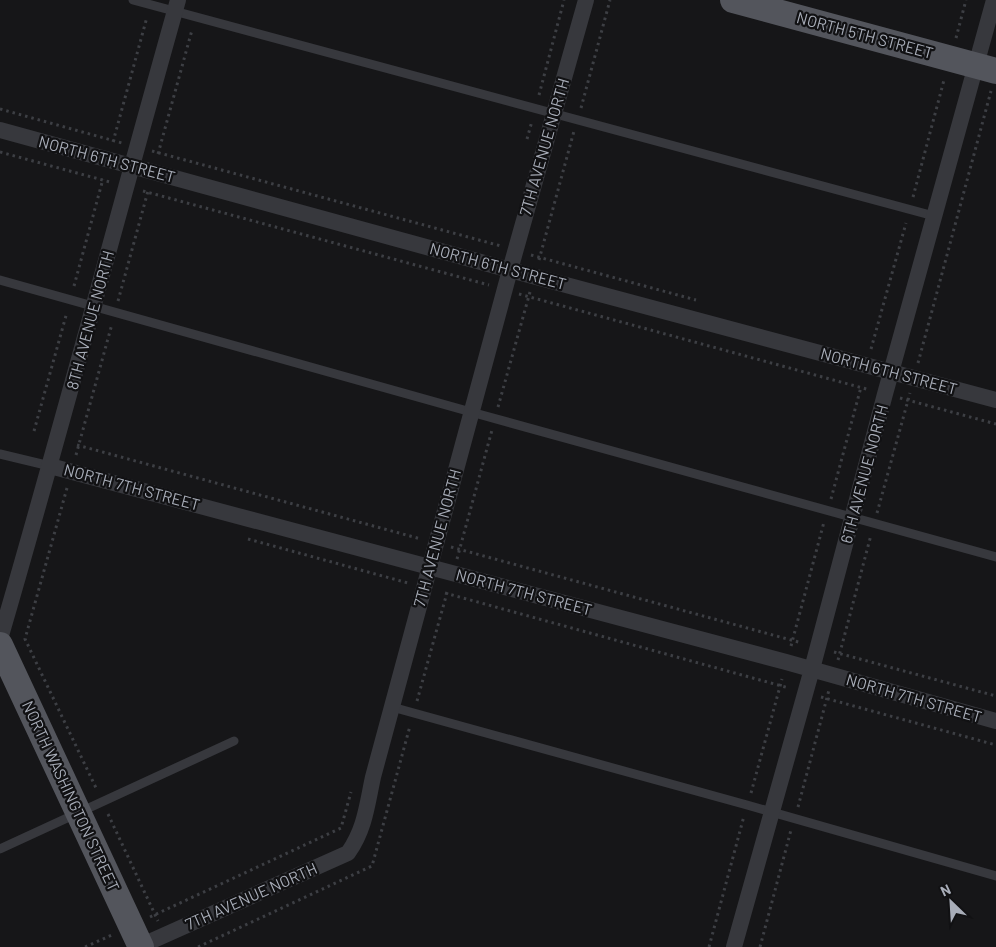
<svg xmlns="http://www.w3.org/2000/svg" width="996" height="947" viewBox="0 0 996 947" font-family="Barlow,sans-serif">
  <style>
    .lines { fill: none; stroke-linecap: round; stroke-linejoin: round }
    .path { stroke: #3d3f44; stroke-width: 3; stroke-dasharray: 2.5 4; stroke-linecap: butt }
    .service { stroke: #37383d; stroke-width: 9 }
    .minor { stroke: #37383d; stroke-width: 16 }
    .primary { stroke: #53555c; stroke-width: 26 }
    .labels { text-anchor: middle; stroke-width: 4.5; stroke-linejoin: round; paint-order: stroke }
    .street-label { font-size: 16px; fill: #a8adb8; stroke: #111113 }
  </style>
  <rect width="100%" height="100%" fill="#161618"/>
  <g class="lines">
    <!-- path -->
    <path class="path" d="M956,38l10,-38
      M539,95l25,-95
      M581,108l29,-108
      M0,109l122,34
      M527,139l5,-18
      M113,142l34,-125
      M152,151l349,95
      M0,152l110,30
      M158,154l34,-124
      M143,191l346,94
      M913,197l31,-117
      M531,255l165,45
      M539,260l35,-129
      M74,286l29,-107
      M519,294l351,96
      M118,301l30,-110
      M871,349l35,-126
      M918,363l73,-272
      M900,398l96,26
      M498,407l32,-115
      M34,431l33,-119
      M77,445l344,94
      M76,455l36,-131
      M67,488l-42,151 72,151
      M831,499l30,-112
      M877,513l33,-120
      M248,539l160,44
      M451,547l351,96
      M457,559l35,-129
      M445,593l344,95
      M791,646l33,-124
      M834,652l162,44
      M838,660l33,-125
      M821,697l175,48
      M417,701l31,-112
      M751,793l31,-114
      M798,807l31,-117
      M108,814l50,107
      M150,917l191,-89 10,-36
      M85,947l27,-12
      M198,947l174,-81 38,-140
      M709,947l35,-131
      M760,947l31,-117"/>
    <!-- service -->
    <path class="service" d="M133,0l801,216
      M0,280l471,132 525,145
      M0,454l50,12
      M392,707l355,98 249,71
      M0,849l234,-108"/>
    <!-- minor -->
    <path class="minor" d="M0,130l510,140 486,130
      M50,466l736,196 210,59
      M0,639c62,-212 118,-426 178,-639
      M138,947l210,-94c17,-24 19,-48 25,-76l137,-507 76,-270
      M734,947l78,-278 73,-275 109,-394"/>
    <!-- primary -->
    <path class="primary" d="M733,0l263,71
      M0,645l141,302"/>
  </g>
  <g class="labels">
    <!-- street labels -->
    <g class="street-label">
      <text transform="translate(865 35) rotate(15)" y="6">NORTH 5TH STREET</text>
      <text transform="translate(544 147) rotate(-74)" y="6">7TH AVENUE NORTH</text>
      <text transform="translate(107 159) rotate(15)" y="6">NORTH 6TH STREET</text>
      <text transform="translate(498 266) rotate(15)" y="6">NORTH 6TH STREET</text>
      <text transform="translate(90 320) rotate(-75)" y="6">8TH AVENUE NORTH</text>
      <text transform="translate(889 371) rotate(15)" y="6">NORTH 6TH STREET</text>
      <text transform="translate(864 474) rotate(-75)" y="6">6TH AVENUE NORTH</text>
      <text transform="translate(132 487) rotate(15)" y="6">NORTH 7TH STREET</text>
      <text transform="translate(437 538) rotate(-75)" y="6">7TH AVENUE NORTH</text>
      <text transform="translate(524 592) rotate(15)" y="6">NORTH 7TH STREET</text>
      <text transform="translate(914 698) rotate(16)" y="6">NORTH 7TH STREET</text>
      <text transform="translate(71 796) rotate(65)" y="6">NORTH WASHINGTON STREET</text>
      <text transform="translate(251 896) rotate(-24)" y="6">7TH AVENUE NORTH</text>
    </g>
  </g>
  <!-- north arrow -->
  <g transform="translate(951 902) rotate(335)" stroke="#111113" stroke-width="4" paint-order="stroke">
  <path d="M0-4L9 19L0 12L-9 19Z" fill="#a8adb8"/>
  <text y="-8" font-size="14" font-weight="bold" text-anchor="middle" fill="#a8adb8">N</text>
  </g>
</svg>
